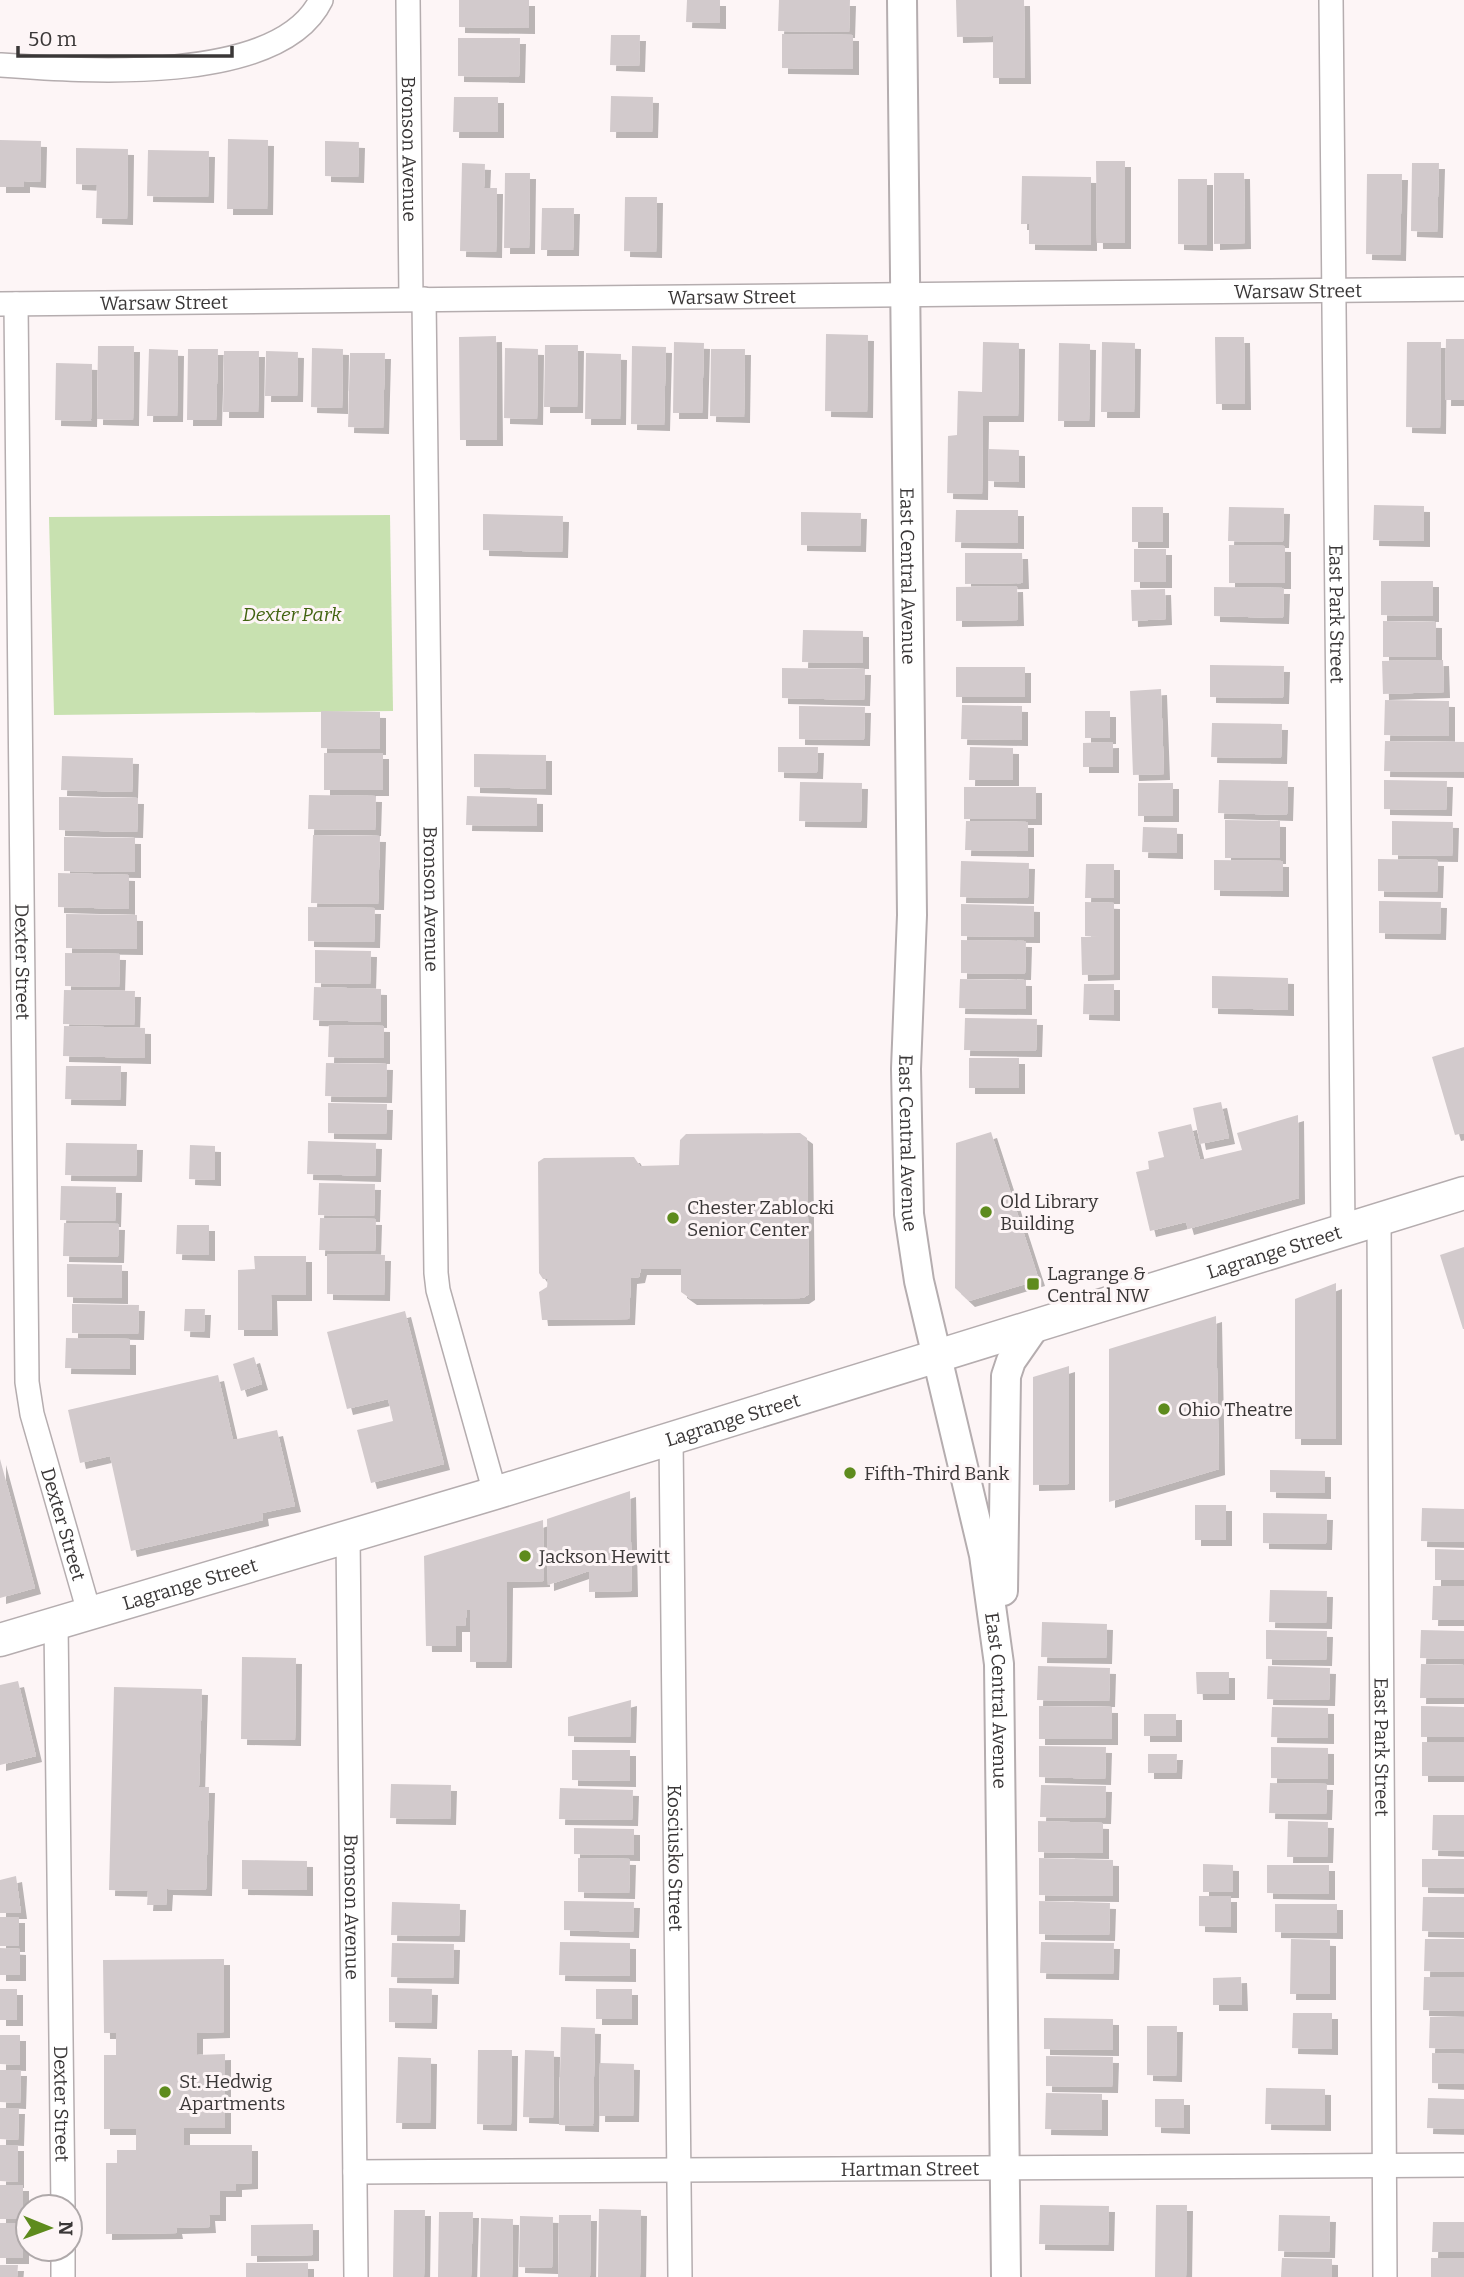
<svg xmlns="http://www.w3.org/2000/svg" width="1464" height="2277" viewBox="0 0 1464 2277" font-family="Bitter,serif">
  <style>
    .green { fill: #c8e1b0 }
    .building { fill: #d2cacc; filter: url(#shadow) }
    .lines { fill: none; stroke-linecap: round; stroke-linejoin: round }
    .minor-casing { stroke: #b5adaf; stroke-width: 26 }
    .tertiary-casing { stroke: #b5adaf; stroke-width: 32 }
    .secondary-casing { stroke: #b5adaf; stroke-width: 35 }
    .minor { stroke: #fff; stroke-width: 23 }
    .tertiary { stroke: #fff; stroke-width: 28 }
    .secondary { stroke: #fff; stroke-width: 32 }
    .poi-dot { fill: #5e8b1d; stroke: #fdf5f6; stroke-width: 2.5 }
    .labels { text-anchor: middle; stroke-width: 6; stroke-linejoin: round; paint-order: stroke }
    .street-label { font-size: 19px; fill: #3a3737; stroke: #fdf5f6 }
    .park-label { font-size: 19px; font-style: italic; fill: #416310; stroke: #fdf5f6 }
    .poi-label { font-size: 19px; fill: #3a3737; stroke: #fdf5f6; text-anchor: start }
  </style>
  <defs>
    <filter id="shadow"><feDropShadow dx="6" dy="6" stdDeviation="0" flood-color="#0004"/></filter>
  </defs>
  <rect width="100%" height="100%" fill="#fdf5f6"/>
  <!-- green -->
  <path class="green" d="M390,515l3,196 -339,4 -5,-198z"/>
  <!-- building -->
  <path class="building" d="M459,0h70v28l-70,-1z
    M687,0h33v23l-34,-1z
    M779,0h71l-1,32 -71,-1z
    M956,0h68l1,78h-32v-42l-36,1z
    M782,34l71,1v34l-71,-1z
    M611,35h29l-1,31 -29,-1z
    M458,38h62l-1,39 -61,-1z
    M611,96l42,1 -1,35h-42z
    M454,97h44v35h-45z
    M228,139l40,1 -1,69h-40z
    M0,140l41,1 -1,41 -16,-1v6h-24z
    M325,141l34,1 -1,35 -33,-1z
    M76,148l52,1 -1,70 -31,-1 1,-33 -21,-1z
    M148,150l61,1 -1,46 -61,-1z
    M1096,161h29v82h-28z
    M462,163l23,1 -1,24h13l-1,64 -36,-1z
    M1412,163h27l-2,69 -26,-1z
    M505,173h25l-1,75h-25z
    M1214,173h30l1,70 -31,1z
    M1367,174h35l-2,81 -34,-1z
    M1022,176l69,1v68l-62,-1v-20h-8z
    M1178,179h29v66l-29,-1z
    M625,197h32l-1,55 -32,-1z
    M542,208h32l-1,42h-32z
    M826,334l42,1 -1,77 -42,-1z
    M496,336l1,104h-37l-1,-103z
    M1215,337h29l1,67h-29z
    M1446,339h18v61h-19z
    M674,342l30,1 -2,70h-29z
    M983,342l36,1 -1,73h-35l-1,78 -35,-1 1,-57 9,-1 1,-44 24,1z
    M1102,342l33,1 -1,69h-33z
    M1407,342h34l-1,86 -34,-1z
    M1059,343l31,1 -1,77h-31z
    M545,345h33l-1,62h-33z
    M98,346h36l-1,74 -36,-1z
    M632,346l34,1 -2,78 -33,-1z
    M312,348l31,1 -1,59 -31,-1z
    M505,348l33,1 -1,70 -33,-1z
    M149,349l29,1 -1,66h-30z
    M188,349h30l-2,71h-29z
    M711,349h34l-1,68 -34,-1z
    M224,351h35l-1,61h-35z
    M266,351l32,1 -1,44h-32z
    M350,353h35l-2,75 -35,-1z
    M586,353l35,1 -1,65h-35z
    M56,363l36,1 -1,57 -36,-1z
    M988,449l31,1v32l-31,-1z
    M1374,505l50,1v35l-51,-1z
    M1132,507h31v35h-31z
    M1229,507l55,1 -1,34 -55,-1z
    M956,510h62v33l-63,-1z
    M801,512l60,1 -1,33 -59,-1z
    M483,514l80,2 -1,36 -79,-2z
    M1229,545l56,1v37h-56z
    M1134,549h32v33h-32z
    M965,553h57l1,30 -58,1z
    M1381,581h52v35l-52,-1z
    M1017,586l1,34 -62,1v-34z
    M1214,587l70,1 -1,30 -69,-2z
    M1165,589l1,30 -34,2 -1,-31z
    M1383,621l53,1v35h-53z
    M803,630l60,1v32l-61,-1z
    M1443,660l1,32 -61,2 -1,-33z
    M1210,665l74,1 -1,32 -73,-1z
    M956,667h69v30h-69z
    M782,668l83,1 -1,31 -82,-2z
    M1161,689l3,85 -31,1 -3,-84z
    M1385,700l64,1v35l-65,-1z
    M962,705l60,1v34l-61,-1z
    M799,706l66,1 -1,33 -65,-1z
    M321,711l59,1v37l-59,-1z
    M1085,711h25v27h-25z
    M1212,723l70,1 -1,34 -70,-1z
    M1385,741l79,1v30l-80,-1z
    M1113,742v25h-30v-24z
    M778,747h40l-1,26 -39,-1z
    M970,747l43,1v32h-44z
    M324,753h59v37h-59z
    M474,754l72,1v34l-72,-2z
    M62,756l71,2 -1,34 -71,-2z
    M1219,780l69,1 -1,34 -69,-2z
    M1384,780l63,1 -1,29 -62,-1z
    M800,782l62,1 -1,39 -62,-1z
    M1138,783h35v33h-35z
    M964,787h72v32h-72z
    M309,795l67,1 -1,34 -67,-1z
    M467,796l70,2v28l-71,-1z
    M59,797l79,1 -1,34 -78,-2z
    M1225,820l55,1v37h-55z
    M966,821l62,1v29l-63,-1z
    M1392,821l61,1 -1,34 -60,-1z
    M1143,827l34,1v25l-35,-1z
    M313,835l67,1 -2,68 -67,-1z
    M64,837l71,1v34l-71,-1z
    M1378,859l60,1 -1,32 -59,-1z
    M1214,860l69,1v30l-69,-1z
    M961,861l68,2 -1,35 -68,-1z
    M1086,864h28v34h-29z
    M58,873l71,2v34l-71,-2z
    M1379,901l62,1 -1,32 -61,-1z
    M1085,902l29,1v71l-32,1 -1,-38h19l-15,-1z
    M961,904l73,2v31l-73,-1z
    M308,907l67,1 -1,34 -66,-1z
    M66,914l71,1v34l-71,-1z
    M961,940l65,1 -1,33 -64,-1z
    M315,950l56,1 -1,33 -55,-1z
    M65,953l55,1 -1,33 -54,-1z
    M1212,976l76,2v32l-76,-2z
    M960,979l66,1v29l-67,-1z
    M1084,984h30v31l-31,-1z
    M314,987l67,2v33l-68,-2z
    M64,990l71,1 -1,34 -71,-1z
    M965,1018l72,1 -1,32 -72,-1z
    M329,1025l55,1v32l-56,-1z
    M64,1026l81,2v30l-82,-2z
    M1464,1047v86l-9,2 -23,-78z
    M969,1058h50v30h-50z
    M326,1063l61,1 -1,33 -61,-1z
    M66,1066h55l-1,34 -55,-1z
    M1221,1102l8,36 -29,6 -7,-36z
    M328,1103l59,1 -1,30 -58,-1z
    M1298,1115l1,83 -111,31 -2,-7 -36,9 -14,-59 13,-3 -1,-8 16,-4 -6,-25 33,-8 9,36 42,-10 -5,-17z
    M991,1132l48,148 -70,21 -14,-13 1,-145z
    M686,1134l114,-1 7,5 2,156 -6,4 -112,1 -10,-7v-23h-40l-2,8 -8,1 -2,41 -87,1 -3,-28 8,-5 1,-8h-5l-4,-6 -1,-111 6,-4 90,-1 6,9 39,-1 1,-25z
    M308,1141l68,2 -1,33 -68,-2z
    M66,1143l71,1 -1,32 -71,-1z
    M190,1145l25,1v34l-26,-1z
    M319,1183l56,1 -1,32 -56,-1z
    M61,1186l55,1 -1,34 -55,-1z
    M320,1218l56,1 -1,32 -56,-1z
    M64,1223l55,1 -1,33 -55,-1z
    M177,1225h32v30l-33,-1z
    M1464,1247v82h-1l-23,-74z
    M327,1254l58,1 -1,40 -57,-1z
    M254,1256h52v39h-35l1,35h-34v-60l17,-1z
    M67,1264l55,1v33l-55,-1z
    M1336,1283v156h-41v-140z
    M72,1304l67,1 -1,29 -66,-1z
    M185,1309h20l-1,23 -20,-1z
    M405,1311l39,153 -73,19 -14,-53 36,-9 -5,-22 -41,10 -20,-77z
    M1216,1316l3,153 -110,33v-153z
    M66,1338l64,1v30l-65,-1z
    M254,1357l8,27 -21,7 -8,-27z
    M1069,1366v118l-36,1v-108z
    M218,1375l15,65 44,-10 18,76 -33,7 1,7 -132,31 -21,-95 -30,7 -12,-53z
    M0,1459l35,129 -35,10z
    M1270,1470l55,1v22l-55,-1z
    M630,1491l2,100 -43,1v-21l-41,14 -1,-66z
    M1195,1505h31v35h-31z
    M1422,1508l42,1v33l-43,-1z
    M1263,1513l64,1 -1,30 -63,-1z
    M543,1520l1,61 -37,1 -1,80h-36v-52h-3l-2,16h-9v20h-30l-2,-90z
    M1435,1549l29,1v30h-29z
    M1433,1586h31v34h-32z
    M1270,1590l57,1 -1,32 -57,-1z
    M1042,1622l65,2 -1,34 -65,-1z
    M1266,1630l61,1 -1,29 -60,-1z
    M1421,1630l43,1v28l-44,-1z
    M242,1657l54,1 -1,82 -54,-1z
    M1421,1664l43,1v33h-44z
    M1038,1666l72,2 -1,33 -72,-1z
    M1268,1666l62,2 -1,32 -62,-1z
    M1196,1672h33v22h-32z
    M18,1681l18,75 -36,9v-80z
    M114,1687l88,2 -3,98h10l-3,103 -39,-1 -1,16h-19l1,-14 -39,-1z
    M631,1700l-1,37 -62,-1v-19z
    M1039,1706l73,1v32h-73z
    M1421,1706l43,1v30h-43z
    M1272,1707l56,1v30l-57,-1z
    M1144,1714h32v22h-32z
    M1422,1742h42v34h-42z
    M1039,1746l67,1 -1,32 -66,-2z
    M1271,1747l57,1v31l-57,-1z
    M572,1750h58v31l-58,-1z
    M1148,1754h29l-1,19h-28z
    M1270,1783l57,1 -1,30 -57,-1z
    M391,1784l60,1 -1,34 -60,-1z
    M1041,1785l65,1 -1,32 -65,-1z
    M560,1788l73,2 -1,30 -73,-1z
    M1433,1815h31v36l-32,-1z
    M1038,1821l65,2v30l-65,-1z
    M1288,1821l40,1 -1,35h-40z
    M574,1828l60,1v26l-60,-1z
    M578,1858l52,1 -1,34 -51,-1z
    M1039,1858l74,2v36l-74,-1z
    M1422,1859h42v29l-42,-1z
    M242,1860l65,1v29l-65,-1z
    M1203,1864l30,1v27h-30z
    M1267,1865h62v29l-62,-1z
    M16,1876l5,37h-21v-33z
    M1199,1896h32v31l-32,-1z
    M1423,1897h41v35l-42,-1z
    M564,1901l70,1 -1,30 -69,-2z
    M1039,1901l71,2 -1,32 -70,-1z
    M392,1902l68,2 -1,32 -68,-1z
    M1275,1904h62v29l-62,-1z
    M0,1917h19v29h-19z
    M1291,1939l39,1v54h-40z
    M1425,1939h39v33l-40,-1z
    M560,1942l70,1v33l-71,-1z
    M1041,1942l73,1 -1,31 -73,-1z
    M392,1943l62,1 -1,34 -62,-1z
    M0,1948l20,1v26h-20z
    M224,1959v73l-27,1v22l28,-1v74h-41v17h68v38l-16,1v7h-16v24h-11l1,12 -34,1 1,5 -71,1v-71h11v-13h19v-21h-32v-74h12v-22h-12l-1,-73z
    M1241,1977l1,28h-29v-27z
    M1424,1977h40v34l-41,-1z
    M389,1988l43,1 -1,34 -42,-1z
    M0,1989h17v31h-17z
    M596,1989h36v30h-36z
    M1293,2013h39v36l-40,-1z
    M1430,2017h34v32l-35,-1z
    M1044,2018l69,1v31l-69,-1z
    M1147,2026h30l-1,50 -29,-1z
    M561,2027l34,1 -2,98 -34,-1z
    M0,2035h20v30l-20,-1z
    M478,2050h34l-1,75 -34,-1z
    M525,2050l29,1 -1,67 -30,-1z
    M1432,2053l32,1v30l-32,-1z
    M1046,2056l67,1 -1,30 -66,-1z
    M398,2057l33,1 -1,65h-34z
    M600,2063l34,1 -1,52h-34z
    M0,2070h21l-1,33 -20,-1z
    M1266,2088l59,1v36l-60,-1z
    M1046,2093l56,1v36l-57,-1z
    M1428,2098l36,1v30l-37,-1z
    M1155,2099h29v29l-29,-1z
    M0,2108h19l-1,32 -18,-1z
    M0,2145h18v37l-18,-1z
    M0,2185h23v34h-23z
    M1040,2205l69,1 -1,39 -69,-1z
    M1156,2205h31l-1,72h-31z
    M599,2209l42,1 -1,67h-42z
    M394,2210h31l-1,67h-31z
    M439,2212h34l-2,65h-33z
    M559,2215h32l-1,62h-32z
    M1279,2215l51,1 -1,36 -51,-1z
    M520,2216l33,1 -1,51 -33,-1z
    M481,2218l32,1 -1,58h-32z
    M1433,2222h31v30h-32z
    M0,2223h23v35h-23z
    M313,2224v31l-62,1v-31z
    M1282,2258l50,1v18h-51z
    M1431,2258h33v19h-33z
    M246,2263h62v14h-62z
    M0,2265h18l-1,12h-17z"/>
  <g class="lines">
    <defs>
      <g id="minor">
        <path id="s1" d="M408,0l3,299"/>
        <path id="s2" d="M1331,0l12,1230"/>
        <path d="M0,65c81,6 279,21 321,-65"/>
        <path id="s3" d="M424,299l12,974 2,17 57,203"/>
        <path id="s4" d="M0,304l1464,-15"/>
        <path id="s5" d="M16,304l11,1078 5,32 57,198"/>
        <path id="s6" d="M1379,1219l6,1058"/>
        <path id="s7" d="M671,1438l9,839"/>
        <path id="s8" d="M348,1536l8,741"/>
        <path id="s9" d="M56,1623l7,584"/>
        <path id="s10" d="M355,2172l1109,-7"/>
        <path d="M63,2249v28"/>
      </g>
      <g id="tertiary">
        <path id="s11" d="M902,0l10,915 -6,154 3,145 10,67 65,274 15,109 7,613"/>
        <path d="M1003,1591l3,-215 5,-15 25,-36"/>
      </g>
      <g id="secondary">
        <path id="s12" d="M0,1640l495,-147 969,-300"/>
      </g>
    </defs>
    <!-- minor casing -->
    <use href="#minor" class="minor-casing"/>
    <!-- tertiary casing -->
    <use href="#tertiary" class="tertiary-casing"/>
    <!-- secondary casing -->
    <use href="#secondary" class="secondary-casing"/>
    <!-- minor -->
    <use href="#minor" class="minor"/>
    <!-- tertiary -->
    <use href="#tertiary" class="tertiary"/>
    <!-- secondary -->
    <use href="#secondary" class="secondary"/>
  </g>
  <!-- markers -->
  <g class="poi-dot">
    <circle cx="986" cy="1212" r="7"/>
    <circle cx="673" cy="1218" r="7"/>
    <rect x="1026" y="1277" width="14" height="14" rx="3.5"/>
    <circle cx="1164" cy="1409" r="7"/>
    <circle cx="850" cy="1473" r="7"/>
    <circle cx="525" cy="1556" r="7"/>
    <circle cx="165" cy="2092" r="7"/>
  </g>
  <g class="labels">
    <!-- street labels -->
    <g class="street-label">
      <text dy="7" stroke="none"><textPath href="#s1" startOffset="149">Bronson Avenue</textPath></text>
      <text dy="7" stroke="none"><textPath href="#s4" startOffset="1298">Warsaw Street</textPath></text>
      <text dy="7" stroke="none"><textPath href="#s4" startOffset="732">Warsaw Street</textPath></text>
      <text dy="7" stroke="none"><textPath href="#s4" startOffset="164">Warsaw Street</textPath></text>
      <text dy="7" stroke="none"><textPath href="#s11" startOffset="576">East Central Avenue</textPath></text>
      <text dy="7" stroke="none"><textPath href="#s2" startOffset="614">East Park Street</textPath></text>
      <text dy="7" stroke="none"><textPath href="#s3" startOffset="600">Bronson Avenue</textPath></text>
      <text dy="7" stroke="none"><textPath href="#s5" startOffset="658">Dexter Street</textPath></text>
      <text dy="7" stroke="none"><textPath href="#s11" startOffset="1143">East Central Avenue</textPath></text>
      <text dy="7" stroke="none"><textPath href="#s12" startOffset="1332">Lagrange Street</textPath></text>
      <text dy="7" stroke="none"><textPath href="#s12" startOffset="765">Lagrange Street</textPath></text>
      <text dy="7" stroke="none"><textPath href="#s5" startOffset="1225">Dexter Street</textPath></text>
      <text dy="7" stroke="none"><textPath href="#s12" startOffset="198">Lagrange Street</textPath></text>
      <text dy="7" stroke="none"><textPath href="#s11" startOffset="1710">East Central Avenue</textPath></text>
      <text dy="7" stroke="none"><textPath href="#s6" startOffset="528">East Park Street</textPath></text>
      <text dy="7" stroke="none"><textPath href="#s7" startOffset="420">Kosciusko Street</textPath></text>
      <text dy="7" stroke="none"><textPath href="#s8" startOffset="371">Bronson Avenue</textPath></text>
      <text dy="7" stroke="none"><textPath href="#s9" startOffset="481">Dexter Street</textPath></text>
      <text dy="7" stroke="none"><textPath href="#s10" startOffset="555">Hartman Street</textPath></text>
    </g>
    <!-- park labels -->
    <g class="park-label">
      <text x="292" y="621">Dexter Park</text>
    </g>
    <!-- poi labels -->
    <g class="poi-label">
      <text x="1000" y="1208">Old Library<tspan x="1000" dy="22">Building</tspan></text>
      <text x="687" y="1214">Chester Zablocki<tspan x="687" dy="22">Senior Center</tspan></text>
      <text x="1047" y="1280">Lagrange &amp;<tspan x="1047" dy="22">Central NW</tspan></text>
      <text x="1178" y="1416">Ohio Theatre</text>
      <text x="864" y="1480">Fifth-Third Bank</text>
      <text x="539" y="1563">Jackson Hewitt</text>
      <text x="179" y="2088">St. Hedwig<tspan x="179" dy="22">Apartments</tspan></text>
    </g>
  </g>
  <!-- north arrow -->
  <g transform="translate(49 2228) rotate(91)"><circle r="33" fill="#fdf5f6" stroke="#afa9aa" stroke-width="2"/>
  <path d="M0-5L12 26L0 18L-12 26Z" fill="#5e8b1d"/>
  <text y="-10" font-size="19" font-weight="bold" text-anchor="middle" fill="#3a3737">N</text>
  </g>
  <!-- scale -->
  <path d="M18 46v10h214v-10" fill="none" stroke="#3a3737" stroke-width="3.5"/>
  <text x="28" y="46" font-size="21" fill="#3a3737" stroke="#fdf5f6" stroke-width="5" paint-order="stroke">50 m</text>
</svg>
